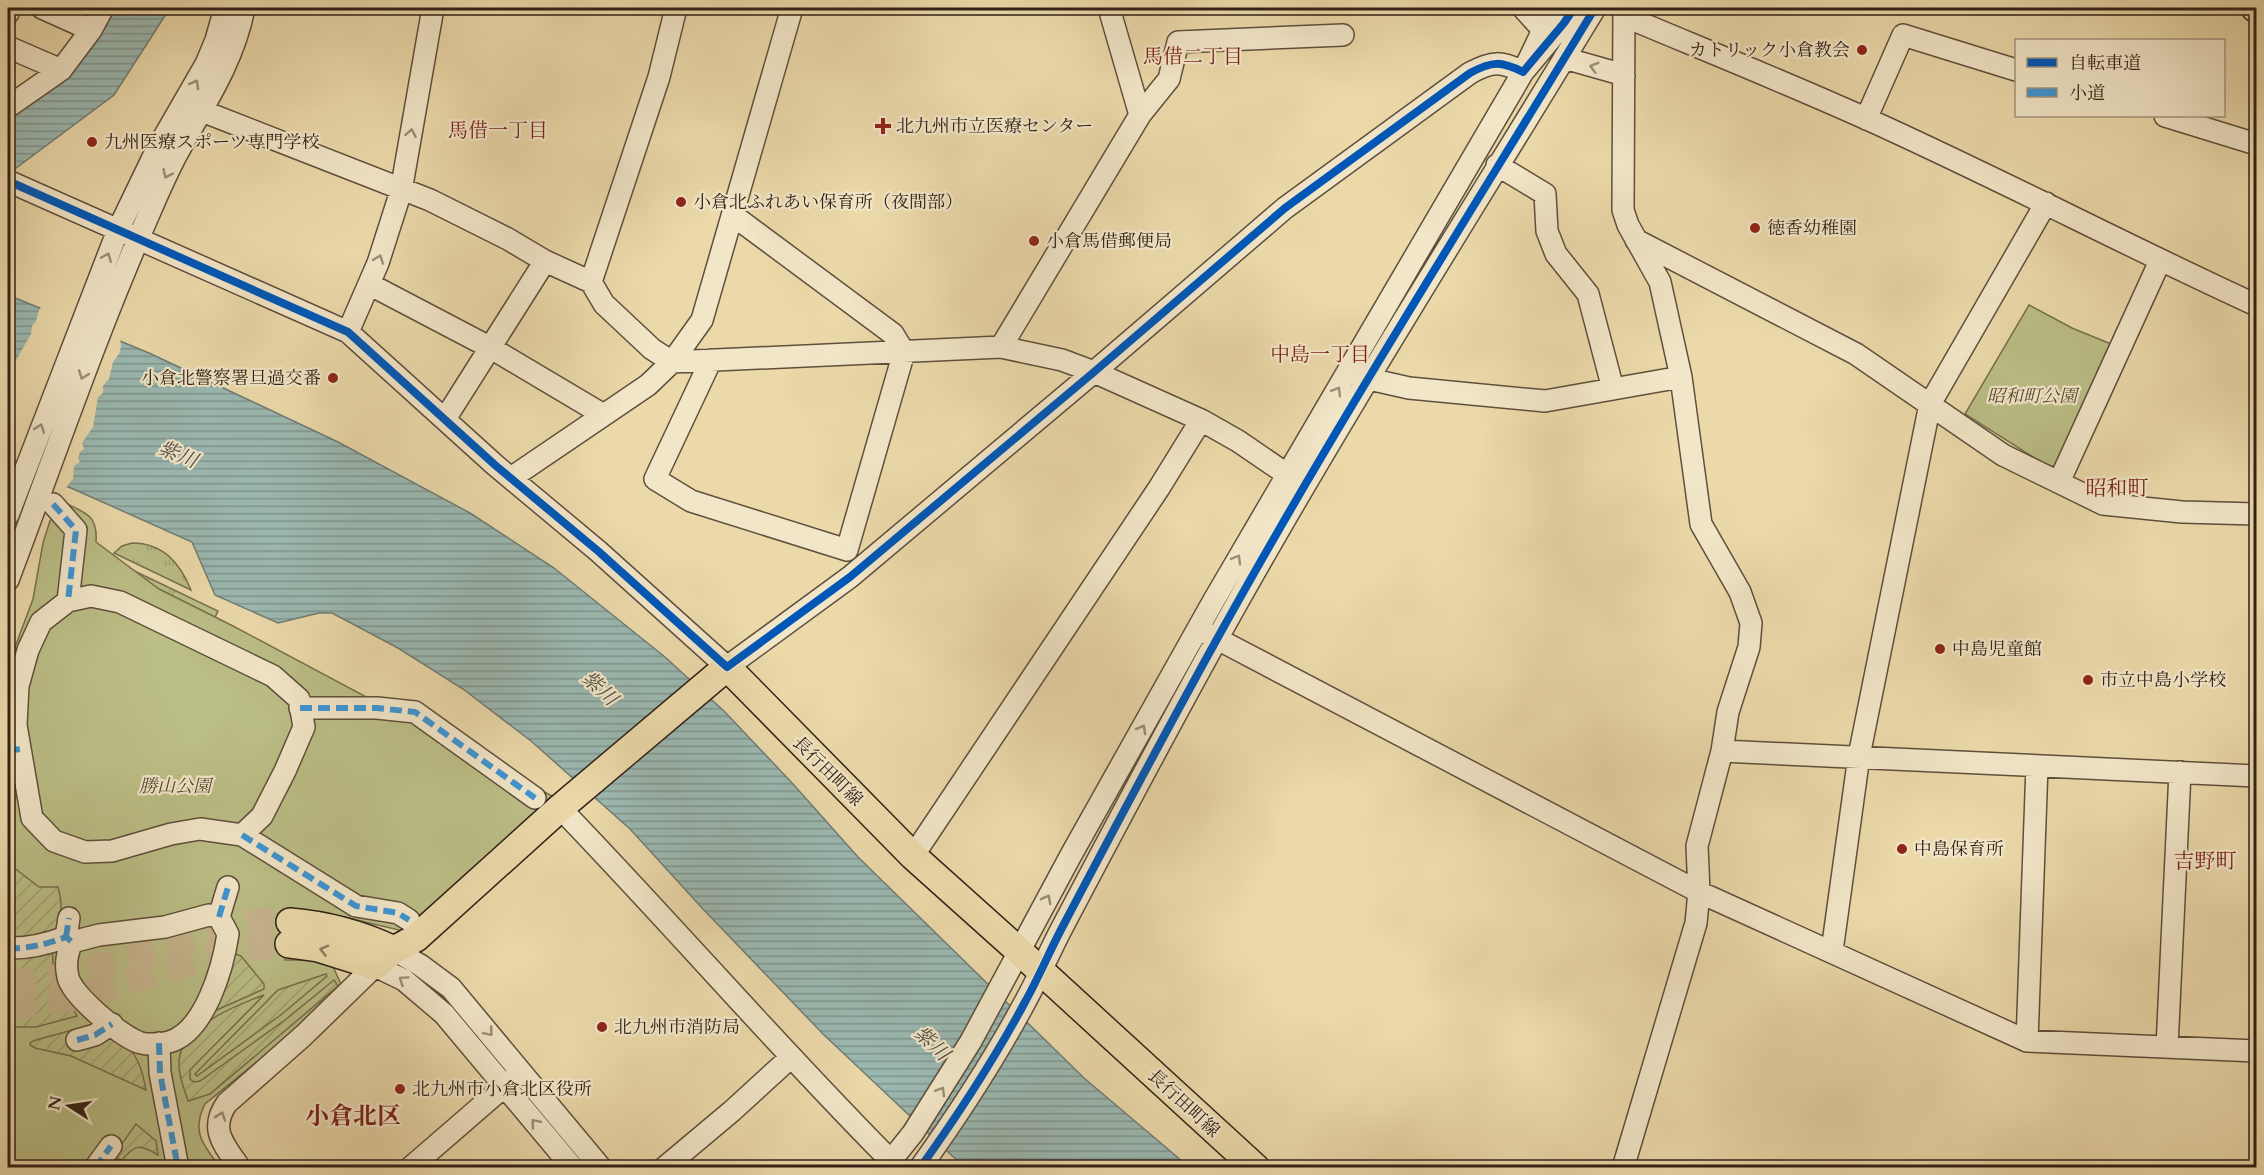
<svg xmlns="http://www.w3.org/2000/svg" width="2264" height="1175" viewBox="0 0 2264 1175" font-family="Cardo,'Noto Serif JP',serif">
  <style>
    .grass { fill: url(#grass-tufts); stroke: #76704e; stroke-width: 1.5 }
    .park { fill: #bbbe86; stroke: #76704e; stroke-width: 1.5 }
    .garden { fill: url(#garden-furrows); stroke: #76704e; stroke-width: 1.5 }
    .water { fill: url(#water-rules); stroke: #707c74; stroke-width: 1.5 }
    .pier { fill: #ebd9aa }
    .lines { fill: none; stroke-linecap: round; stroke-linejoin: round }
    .major-tunnel { stroke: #c6b48d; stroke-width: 27; stroke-dasharray: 27 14; stroke-linecap: butt }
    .minor-casing { stroke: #5f4f3c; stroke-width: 24 }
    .major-casing { stroke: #302117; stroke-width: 30 }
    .minor { stroke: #f2e6c8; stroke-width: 21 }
    .major { stroke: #ebd9aa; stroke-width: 27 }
    .quiet { stroke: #3d95d4; stroke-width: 6; stroke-dasharray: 12 6; stroke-linecap: butt }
    .cycleway-casing { stroke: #f2e6c8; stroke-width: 11 }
    .cycleway { stroke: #0057b8; stroke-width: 8 }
    .oneway { stroke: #9b8d78 }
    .oneway2 { stroke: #8e7d60 }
    .poi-dot { fill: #8f2418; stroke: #f2e6c8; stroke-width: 2 }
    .labels { text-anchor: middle; stroke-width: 4.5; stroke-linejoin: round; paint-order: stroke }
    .poi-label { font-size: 18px; fill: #302117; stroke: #f2e6c8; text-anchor: start }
    .park-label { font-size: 18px; font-style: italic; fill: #534833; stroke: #f2e6c8 }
    .street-label { font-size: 18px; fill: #302117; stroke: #f2e6c8 }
    .neighbourhood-label { font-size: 20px; fill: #7a1f14; stroke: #f2e6c8 }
    .water-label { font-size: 20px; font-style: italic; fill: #504f46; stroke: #f2e6c8 }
    .quarter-label { font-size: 21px; fill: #7a1f14; stroke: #f2e6c8 }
    .district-label { font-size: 24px; font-weight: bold; fill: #7a1f14; stroke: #f2e6c8 }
  </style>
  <defs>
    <pattern id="grass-tufts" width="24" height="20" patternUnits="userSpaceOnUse" patternTransform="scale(1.5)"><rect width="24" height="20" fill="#bbbe86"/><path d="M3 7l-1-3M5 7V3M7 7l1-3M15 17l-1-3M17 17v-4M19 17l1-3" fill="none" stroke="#a1a373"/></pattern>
    <pattern id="garden-furrows" width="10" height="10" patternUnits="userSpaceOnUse" patternTransform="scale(1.5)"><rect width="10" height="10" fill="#bbbe86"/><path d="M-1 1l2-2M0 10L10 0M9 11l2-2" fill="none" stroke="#a1a373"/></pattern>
    <pattern id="water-rules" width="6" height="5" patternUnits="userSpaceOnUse" patternTransform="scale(1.5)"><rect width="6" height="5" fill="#9bb9b2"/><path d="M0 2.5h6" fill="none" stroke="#7f9690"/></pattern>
  </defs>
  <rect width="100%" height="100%" fill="#ebd9aa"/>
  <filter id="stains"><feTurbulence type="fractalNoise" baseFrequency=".00333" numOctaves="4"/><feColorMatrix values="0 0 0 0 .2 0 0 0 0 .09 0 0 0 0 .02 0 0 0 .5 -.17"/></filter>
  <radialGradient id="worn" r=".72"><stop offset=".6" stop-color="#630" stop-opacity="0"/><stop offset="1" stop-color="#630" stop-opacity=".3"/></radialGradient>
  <!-- grass -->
  <path class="grass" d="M132,543c31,0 48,20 59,47l-77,-37 8,-7z
    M124,566l94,45 -10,20z"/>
  <!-- park -->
  <path class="park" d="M2029,305l43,23 39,16 -56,122 -6,1 -84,-53z
    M67,504c20,9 31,13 29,38l63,47 74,37 319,170 -145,136 -67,-16 -53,-6 -2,50h45l14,31 -139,113c-14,28 -2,41 15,63h-212v-501l25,-67 10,-56 7,-22z"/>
  <!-- garden -->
  <path class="garden" d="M8,863l31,24h19c4,15 6,34 -6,47l-44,8z
    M53,949c-3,26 11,45 24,67l-41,11h-28v-73z
    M236,954l5,2 23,28v5l-54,24 23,-57z
    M326,974l1,2 -45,38 -85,62 -2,-2 83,-84z
    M334,980l4,6 -128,108 -22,7c-4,-12 -10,-27 -9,-41 3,-33 57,-55 85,-65l-74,75v9l4,3 6,-1 85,-61z
    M80,1028l2,8c44,1 56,11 64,54l-75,-34 -36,-8 -5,-3 1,-3 5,-2z
    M136,1124l20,17 2,14c-18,-11 -23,-11 -36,5l-7,-2 -1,-3z"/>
  <!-- water -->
  <path class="water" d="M112,8h58l-56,87 -106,79v-56l59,-44z
    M8,295l141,58 189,89 132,71 84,55 111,89 59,54 69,73 65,73 226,221 105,89h-225l-141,-133 -121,-126 -72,-79 -99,-88 -68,-52 -65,-41 -66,-35h-13l-41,10 -63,-28 -23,-53 -121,-54 -63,-25z"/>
  <!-- pier -->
  <path class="pier" d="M42,306l78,32 1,8 -2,8 -6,8 -4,17 -6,7v7l-5,4 -5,30 -11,16 2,6 -4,3 -2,6 2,4 -6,4 -1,13 -8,10 -57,-22v-81l6,-7 -1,-12 2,-5 16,-28 1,-8 4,-5 3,-11z"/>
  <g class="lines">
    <!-- major-tunnel -->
    <path class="major-tunnel" d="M8,982c71,1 156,-37 226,-56l28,-4h28
      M8,1006c96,-2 183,-60 281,-62"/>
    <defs>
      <path id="minor" d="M42,8l49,22
        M1523,8l20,22
        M8,13l2,-5
        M1624,16c81,34 163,67 243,103 131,59 258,126 389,186
        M8,47l53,23
        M1564,58l60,17
        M8,107l53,-37 30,-40 12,-22
        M202,111l228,89 78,39 37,22 46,21 13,22 48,45 20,13 329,-15 61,13 32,12 107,48 37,21 60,41
        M1140,115l29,-36 9,-37 165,-7
        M2165,116l91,28
        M1866,119l37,-84 113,35
        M1497,165l48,29 2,37 9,23 32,40 25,95
        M8,181l340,151 147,133 103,86 129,116 123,-90 244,-205 191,-164 185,-135c22,-12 31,-12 53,-1l41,-49 10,-15
        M1636,240l220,114 147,101 100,49 79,8 74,2
        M591,282l68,-205 17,-69
        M369,284l122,64 111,66
        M348,332l30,-69 23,-72 32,-183
        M1001,347l139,-232 -31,-107
        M711,360l-56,119 36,22 156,49 57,-198 -11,-18 -159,-118
        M1357,372l12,7 40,9 136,13 136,-24
        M445,419l100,-158
        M511,478l137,-93 24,-23 30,-42 90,-312
        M2059,482l101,-221
        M53,504l23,26 -8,71
        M8,515l110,-285 39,-81 49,-85 10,-24 9,-32
        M8,580c46,-122 88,-246 141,-366 9,-21 18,-42 29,-62 26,-47 56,-91 66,-144
        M91,596l29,6 153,74 26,23 5,28 -19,44 -23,45 -20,19 -42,-6 -29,5 -59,17 -27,1 -31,-11 -22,-23 -16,-93 2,-39 10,-36 13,-28 27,-21z
        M1206,633l493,259 328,149 229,10
        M300,708h77l38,4 120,86
        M1722,751l534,25
        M560,808c114,118 221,243 338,360
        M242,835l114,71 42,7 11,7
        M913,856l246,-368 42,-68
        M209,915l10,2 9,17c-5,33 -23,98 -59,108 -7,2 -21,3 -28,1 -18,-5 -69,-47 -73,-66 -3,-12 -1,-24 4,-35l27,-7 66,-8z
        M219,917l9,-30
        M66,937l3,-19
        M8,948c20,1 39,-4 58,-11l6,5
        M394,950l26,15 31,23 150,180
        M1832,951l27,-195 71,-352 116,-201
        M77,1040l18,-5 17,-11
        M2027,1041l10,-275
        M159,1043l1,30 18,95
        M2167,1047l13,-275
        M95,1168l16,-22
        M240,1168c-15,-22 -32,-38 -13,-65l76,-67 72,-70 29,14 40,34 129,154
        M410,1168l104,-90
        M664,1168l68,-57 58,-53
        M885,1168l28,-35 58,-92 100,-186 143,-255 309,-528 20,-42 13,-22
        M920,1168c38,-53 74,-108 105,-166 14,-25 25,-52 39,-78 50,-95 101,-191 153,-285 119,-215 251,-422 378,-631
        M1623,1168l73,-245 3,-31 -2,-46 25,-95 6,-39 21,-65 2,-24 -11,-31 -39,-68 -20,-147 -21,-95 -32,-57 -5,-15 1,-202"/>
      <path id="major" d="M2255,8h1
        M290,922c37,3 70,12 104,28
        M289,944l29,4 57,18 19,-16 22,-12 144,-130 167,-141 186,189 106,95 237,217"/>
    </defs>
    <!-- minor casing -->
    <use href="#minor" class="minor-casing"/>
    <!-- major casing -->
    <use href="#major" class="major-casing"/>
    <!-- minor -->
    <use href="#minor" class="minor"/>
    <!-- major -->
    <use href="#major" class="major"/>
    <!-- quiet -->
    <path class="quiet" d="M53,504l23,26 -8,71
      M300,708h77l38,4 120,86
      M8,751l12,-2
      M242,835l114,71 42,7 11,7
      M219,917l9,-30
      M66,937l3,-19
      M8,948c20,1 39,-4 58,-11l6,5
      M77,1040l18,-5 17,-11
      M159,1043l1,30 18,95
      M95,1168l16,-22"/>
    <defs>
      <path id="cycleway" d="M8,181l340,151 147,133 103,86 129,116 123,-90 244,-205 191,-164 185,-135c22,-12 31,-12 53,-1l41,-49 10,-15
        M920,1168c38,-53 74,-108 105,-166 14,-25 25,-52 39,-78 50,-95 101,-191 153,-285 119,-215 251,-422 378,-631"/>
    </defs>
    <!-- cycleway casing -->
    <use href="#cycleway" class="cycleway-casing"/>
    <!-- cycleway -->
    <use href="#cycleway" class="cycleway"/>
  </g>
  <!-- one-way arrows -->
  <defs><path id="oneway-chevron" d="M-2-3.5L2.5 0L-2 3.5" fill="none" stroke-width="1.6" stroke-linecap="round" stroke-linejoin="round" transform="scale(1.5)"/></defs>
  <g class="oneway">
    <use href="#oneway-chevron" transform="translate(1594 67) rotate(-164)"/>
    <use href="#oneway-chevron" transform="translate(195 84) rotate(-61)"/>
    <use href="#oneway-chevron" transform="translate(411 133) rotate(-80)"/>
    <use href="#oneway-chevron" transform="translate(167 174) rotate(115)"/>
    <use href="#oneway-chevron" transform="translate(107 257) rotate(-68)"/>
    <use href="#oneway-chevron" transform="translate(379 259) rotate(-70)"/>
    <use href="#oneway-chevron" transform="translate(83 375) rotate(110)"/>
    <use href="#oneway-chevron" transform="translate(1337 391) rotate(-59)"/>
    <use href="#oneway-chevron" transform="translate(40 428) rotate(-69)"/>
    <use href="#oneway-chevron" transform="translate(1237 559) rotate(-60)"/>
    <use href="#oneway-chevron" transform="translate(1142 729) rotate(-61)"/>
    <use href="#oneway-chevron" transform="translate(1047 899) rotate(-62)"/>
    <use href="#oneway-chevron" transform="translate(403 980) rotate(-146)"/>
    <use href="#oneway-chevron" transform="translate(489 1032) rotate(50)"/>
    <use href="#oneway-chevron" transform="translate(941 1091) rotate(-59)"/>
    <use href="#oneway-chevron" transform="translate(221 1116) rotate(-71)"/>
    <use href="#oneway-chevron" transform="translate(535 1123) rotate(-130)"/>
  </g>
  <use class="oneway2" href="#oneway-chevron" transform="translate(324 950) rotate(-166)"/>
  <!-- markers -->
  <g class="poi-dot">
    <circle cx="1862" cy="50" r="6"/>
    <path d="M880 117h6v6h6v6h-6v6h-6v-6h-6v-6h6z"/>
    <circle cx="92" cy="142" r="6"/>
    <circle cx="681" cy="202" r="6"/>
    <circle cx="1755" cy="228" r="6"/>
    <circle cx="1034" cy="241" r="6"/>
    <circle cx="333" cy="378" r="6"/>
    <circle cx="1940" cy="649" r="6"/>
    <circle cx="2088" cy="680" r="6"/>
    <circle cx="1902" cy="849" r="6"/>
    <circle cx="602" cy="1027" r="6"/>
    <circle cx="400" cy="1089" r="6"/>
  </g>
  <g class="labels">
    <!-- poi labels -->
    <g class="poi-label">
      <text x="1850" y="56" text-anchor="end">カトリック小倉教会</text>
      <text x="896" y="132">北九州市立医療センター</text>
      <text x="104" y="148">九州医療スポーツ専門学校</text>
      <text x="693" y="208">小倉北ふれあい保育所（夜間部）</text>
      <text x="1767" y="234">徳香幼稚園</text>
      <text x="1046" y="247">小倉馬借郵便局</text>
      <text x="321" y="384" text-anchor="end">小倉北警察署旦過交番</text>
      <text x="1952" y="655">中島児童館</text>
      <text x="2100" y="686">市立中島小学校</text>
      <text x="1914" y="855">中島保育所</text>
      <text x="614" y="1033">北九州市消防局</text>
      <text x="412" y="1095">北九州市小倉北区役所</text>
    </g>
    <!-- park labels -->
    <g class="park-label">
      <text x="2032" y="402">昭和町公園</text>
      <text x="175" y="792">勝山公園</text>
    </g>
    <!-- street labels -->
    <g class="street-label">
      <text transform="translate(828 771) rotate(45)" y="6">長行田町線</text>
      <text transform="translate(1184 1103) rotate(43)" y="6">長行田町線</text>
    </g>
    <!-- neighbourhood labels -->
    <g class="neighbourhood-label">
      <text x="1193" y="63">馬借二丁目</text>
      <text x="498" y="137">馬借一丁目</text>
      <text x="1320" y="361">中島一丁目</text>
    </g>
    <!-- water labels -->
    <g class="water-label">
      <text transform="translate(178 454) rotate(22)" y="7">紫川</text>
      <text transform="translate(600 688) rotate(43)" y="7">紫川</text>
      <text transform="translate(932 1043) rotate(44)" y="7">紫川</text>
    </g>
    <!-- quarter labels -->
    <g class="quarter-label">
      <text x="2117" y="495">昭和町</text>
      <text x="2205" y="868">吉野町</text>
    </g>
    <!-- district labels -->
    <g class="district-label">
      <text x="353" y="1124">小倉北区</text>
    </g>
  </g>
  <!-- margin -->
  <rect width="2264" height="1175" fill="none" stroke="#ebd9aa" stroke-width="30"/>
  <rect x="9" y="9" width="2246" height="1157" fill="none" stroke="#302117" stroke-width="3"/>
  <rect x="15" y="15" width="2234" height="1145" fill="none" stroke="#302117" stroke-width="1.5"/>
  <!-- legend -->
  <rect x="2015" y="39" width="210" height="78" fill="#f2e6c8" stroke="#a49781" stroke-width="1.5"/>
  <rect x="2027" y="58" width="30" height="9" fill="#0057b8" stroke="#a49781" stroke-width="1.5"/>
  <text x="2069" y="69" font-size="18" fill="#302117">自転車道</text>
  <rect x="2027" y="88" width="30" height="9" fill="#3d95d4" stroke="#a49781" stroke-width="1.5"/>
  <text x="2069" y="99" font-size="18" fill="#302117">小道</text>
  <!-- north arrow -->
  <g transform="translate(69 1106) rotate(282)" stroke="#f2e6c8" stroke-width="4.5" paint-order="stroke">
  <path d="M0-4.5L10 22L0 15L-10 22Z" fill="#302117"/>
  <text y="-9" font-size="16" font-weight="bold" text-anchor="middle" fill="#302117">N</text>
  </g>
  <rect width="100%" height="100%" filter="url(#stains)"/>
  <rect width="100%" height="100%" fill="url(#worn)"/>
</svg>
